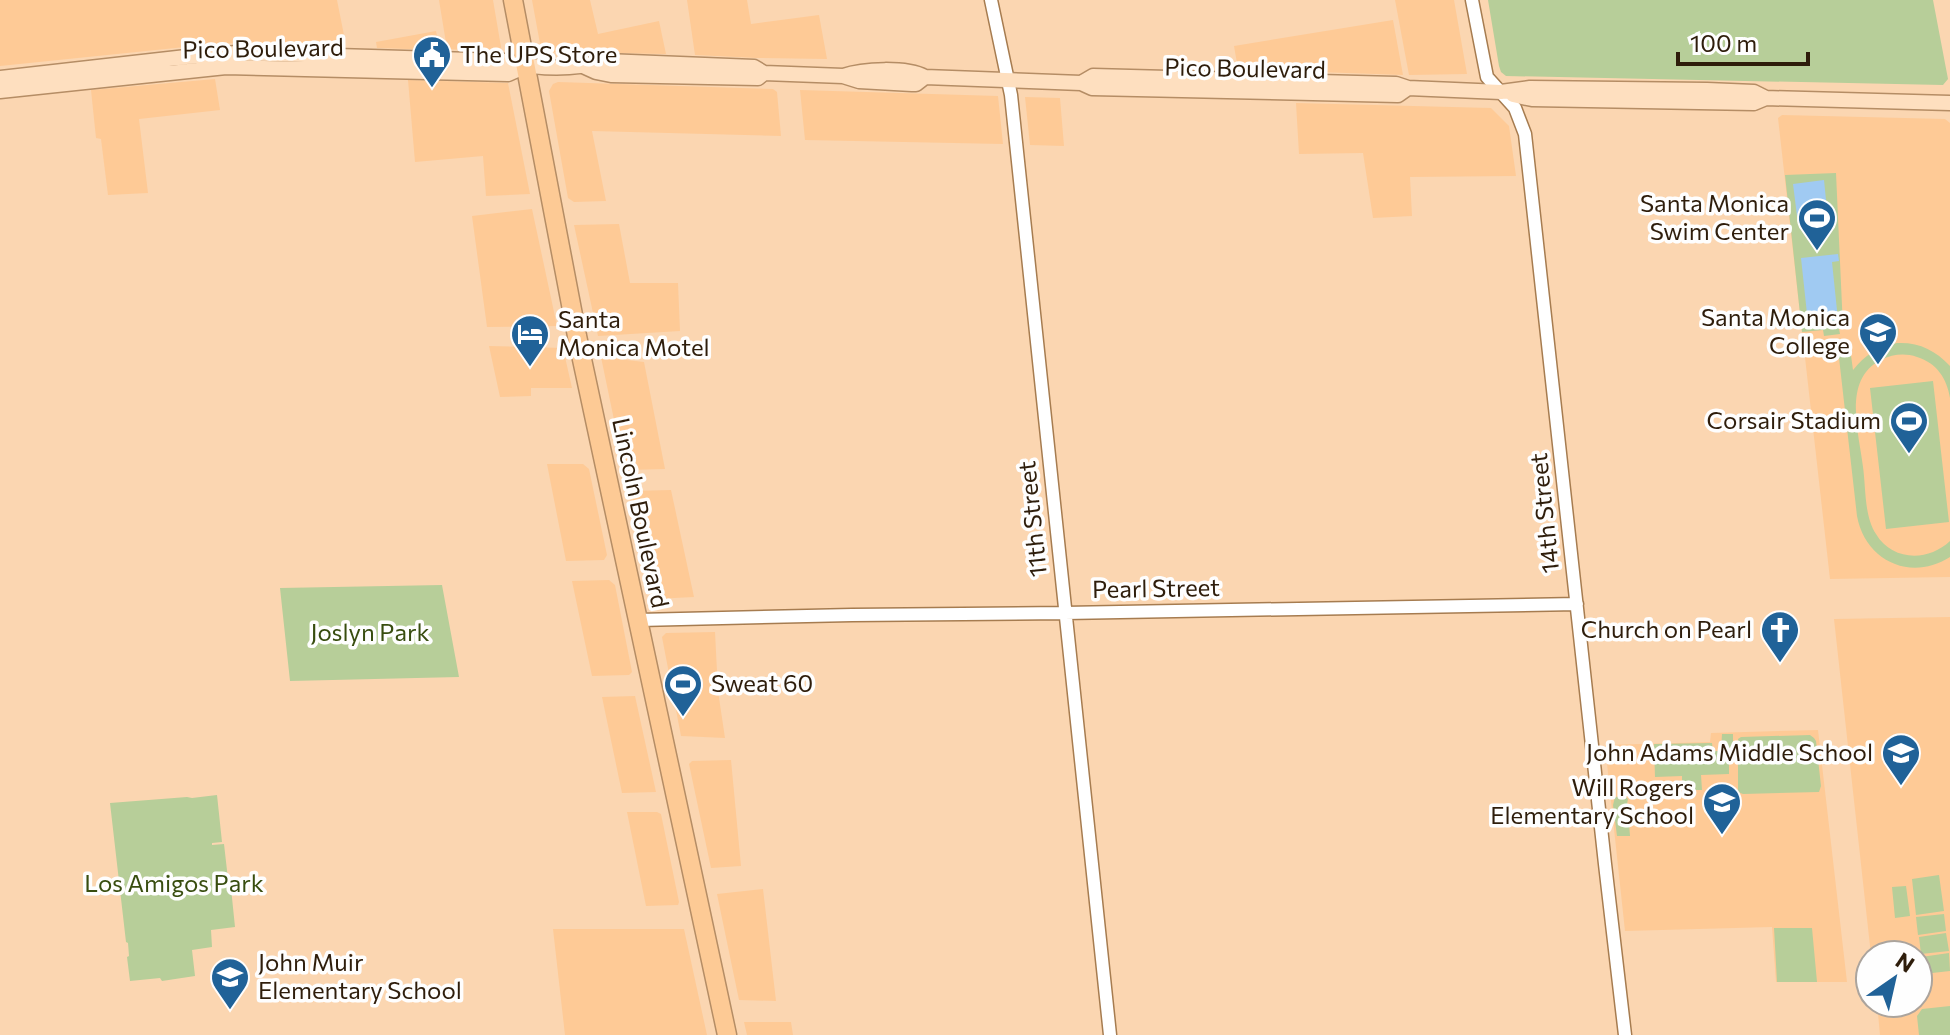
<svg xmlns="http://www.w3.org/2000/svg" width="1950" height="1035" viewBox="0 0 1950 1035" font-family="Commissioner,sans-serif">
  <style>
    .built { fill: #feca96 }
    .green { fill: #b7ce99 }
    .water { fill: #a0caf2 }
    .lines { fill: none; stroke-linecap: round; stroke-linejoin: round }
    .minor-casing { stroke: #a67c50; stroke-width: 15 }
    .major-casing { stroke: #b58d65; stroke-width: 17 }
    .highway-casing { stroke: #b58d65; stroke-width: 21 }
    .minor { stroke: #fff; stroke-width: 12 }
    .major { stroke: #fedfbf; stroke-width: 14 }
    .highway { stroke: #fdca95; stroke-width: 18 }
    .labels { text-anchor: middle; stroke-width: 7; stroke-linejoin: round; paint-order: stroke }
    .street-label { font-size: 24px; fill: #2e1d0b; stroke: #fefefe }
    .poi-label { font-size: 24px; fill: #2e1d0b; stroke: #fefefe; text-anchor: end }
    .park-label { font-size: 24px; fill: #384d0f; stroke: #fefefe }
  </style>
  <rect width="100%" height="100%" fill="#fbd6b1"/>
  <!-- built -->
  <path class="built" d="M0,0h337l8,40 -1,3 -6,4 -114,-4 -224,23z
    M439,0h54l8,47 -2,5 -52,-3z
    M532,0h58l8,34 61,-13 7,33 -121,-2 -4,-3z
    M687,0h60l4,24 68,-9 8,44 -70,-1 -62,-3z
    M1395,0h59l13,74 -58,1z
    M1393,20l10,55 -165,-6 -4,-23z
    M436,31l4,19 -63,-2 -1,-6z
    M215,79l5,31 -81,9 9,74 -40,2 -7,-56 -5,-1 -5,-48z
    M408,80l100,3 22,111 -44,2 -3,-40 -68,6z
    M558,82l215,7 4,3 4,44 -189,-5 14,70 -32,1 -6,-4 -19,-107 4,-7z
    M800,90l198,6 5,48 -198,-4z
    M1025,97l35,1 4,48 -34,-1z
    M1296,103l195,5 18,18 7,50 -106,1 2,39 -39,2 -10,-65 -64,1z
    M1782,115l163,4 5,4v454l-120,2 -52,-461z
    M532,209l25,117 -70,1 -15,-111z
    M619,224l11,59h48l2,48 -82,5 -24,-111z
    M489,346l74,2 9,40h-41v8l-31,1z
    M601,357l43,5 21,107 -37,1 -5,-7z
    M547,464h36l6,5 18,86 -3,5 -38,1z
    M671,490l23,107 -40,2 -23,-108z
    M609,580l6,5 17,87 -3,3 -37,1 -20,-95z
    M1950,617v418h-70l-3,-32h41v-48h-47l-37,-336z
    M715,632l3,59 7,47 -44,-2 -19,-99 4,-4z
    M635,696l21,96 -34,1 -20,-96z
    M1818,730l29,252h-71l-4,-55 -147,4 -20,-186 105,-3 1,-9z
    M731,760l10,106 -30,2 -22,-104 3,-3z
    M627,812h30l4,2 18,88 -1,3 -32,1z
    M763,889l13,112 -37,-1 -22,-106z
    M553,929h131l23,106h-142z
    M744,1022h47l2,13h-46z"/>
  <!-- green -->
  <path class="green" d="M1488,0h445l15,79 -5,6 -437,-9 -5,-4 -2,-6z
    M1836,173l7,155 -4,1 1,5 -16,2 -1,-6 -21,2 -17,-157z
    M1897,343c22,-1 38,7 53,23v32c-3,-19 -13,-35 -33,-41 -12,-4 -24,-3 -36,3 -39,19 -22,73 -18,107 3,21 1,49 13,67 16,27 52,28 74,7v16c-39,25 -85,4 -93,-41l-19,-167 12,-1 3,22c12,-15 24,-23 44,-27z
    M1933,381l16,141 -63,7 -16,-141z
    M442,585l17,92 -169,4 -10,-93z
    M1722,734h11v23h-4v17l-28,1 1,15h-12l-8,-10v-4l-27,1 -1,-33 58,-1 1,8h8z
    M1810,735l4,3 2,3 5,45 -2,6 -76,2 -5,-2v-53l3,-2z
    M217,795l5,47 -10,1v2l12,-1 5,44h2l4,39 -24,3 1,17 -20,3 3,26 -33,5 -2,-3 -30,3 -3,-24 2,-1 -1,-13 -2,-1 -16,-139 77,-6 5,1z
    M1625,796l3,3 -2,10 6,3v10l-3,1 1,13h-13l-4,-31 2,-8z
    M1939,875l5,36 -28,4 -4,-36z
    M1906,886l4,30 -15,2 -3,-31z
    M1944,914l2,17 -28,4 -2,-18z
    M1774,928h38l5,54h-40z
    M1946,933l3,18 -28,3 -2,-17z
    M1949,953l1,18 -27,3 -2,-17z
    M1950,1006v29h-31l-2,-19 5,-7z"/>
  <!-- water -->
  <path class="water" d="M1824,180l4,40 -9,2 -2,-8 -20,2 -4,-32z
    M1838,254l1,7 -7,1 6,58 -30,3 -7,-65z"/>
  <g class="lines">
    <defs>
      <path id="minor" d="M991,0l20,95 99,940
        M1472,0l15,77 28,31 10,26 80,730 20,171
        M639,620l213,-5 213,-2 512,-9"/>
      <path id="major" d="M585,67l11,5 15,3 147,3 6,-5
        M843,76c20,-7 63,-9 82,1l156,6 11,5 306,7 10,-7
        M0,78l195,-22 42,-3 268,8c33,8 67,9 101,0l148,6 10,6 79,3 16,5 53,3h4l9,-7
        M1081,83l12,-7 303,8 12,4 93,4 29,-4 177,2 47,2 12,6
        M0,91l226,-24 282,7 18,-8
        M1513,95l19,4 222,4 12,-5 184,5"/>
      <path id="highway" d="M513,0l64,336 150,699"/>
    </defs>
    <!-- minor casing -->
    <use href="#minor" class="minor-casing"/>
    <!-- major casing -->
    <use href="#major" class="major-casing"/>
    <!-- highway casing -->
    <use href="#highway" class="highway-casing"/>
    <!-- minor -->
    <use href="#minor" class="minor"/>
    <!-- major -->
    <use href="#major" class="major"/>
    <!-- highway -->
    <use href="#highway" class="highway"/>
  </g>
  <!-- icons -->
  <defs>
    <symbol id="civic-pin" viewBox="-11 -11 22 30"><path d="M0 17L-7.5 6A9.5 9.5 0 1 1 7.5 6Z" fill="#206298" stroke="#fefefe"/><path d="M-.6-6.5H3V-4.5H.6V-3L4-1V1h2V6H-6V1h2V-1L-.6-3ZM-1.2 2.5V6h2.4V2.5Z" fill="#fff"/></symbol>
    <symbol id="stadium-pin" viewBox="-11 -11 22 30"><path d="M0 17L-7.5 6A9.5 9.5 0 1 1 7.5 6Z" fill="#206298" stroke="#fefefe"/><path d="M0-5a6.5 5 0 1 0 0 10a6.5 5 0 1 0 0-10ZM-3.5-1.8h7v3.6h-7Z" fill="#fff"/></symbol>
    <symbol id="university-pin" viewBox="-11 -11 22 30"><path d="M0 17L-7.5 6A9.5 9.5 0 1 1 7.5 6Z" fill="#206298" stroke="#fefefe"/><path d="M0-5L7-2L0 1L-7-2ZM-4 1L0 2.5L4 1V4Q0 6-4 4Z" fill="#fff"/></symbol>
    <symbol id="hotel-pin" viewBox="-11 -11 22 30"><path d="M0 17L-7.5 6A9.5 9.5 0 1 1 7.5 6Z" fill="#206298" stroke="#fefefe"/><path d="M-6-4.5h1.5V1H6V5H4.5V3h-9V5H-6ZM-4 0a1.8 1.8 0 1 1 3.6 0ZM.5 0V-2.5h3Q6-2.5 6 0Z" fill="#fff"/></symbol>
    <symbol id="church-pin" viewBox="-11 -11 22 30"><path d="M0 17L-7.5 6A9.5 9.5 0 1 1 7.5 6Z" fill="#206298" stroke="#fefefe"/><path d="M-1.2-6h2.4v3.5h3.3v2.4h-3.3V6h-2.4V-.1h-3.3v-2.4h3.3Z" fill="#fff"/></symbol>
    <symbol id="school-pin" viewBox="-11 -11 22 30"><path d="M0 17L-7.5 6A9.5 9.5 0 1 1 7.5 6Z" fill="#206298" stroke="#fefefe"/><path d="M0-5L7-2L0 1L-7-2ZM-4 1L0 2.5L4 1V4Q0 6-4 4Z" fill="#fff"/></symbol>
  </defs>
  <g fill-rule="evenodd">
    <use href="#civic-pin" x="410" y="33" width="44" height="60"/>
    <use href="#stadium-pin" x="1795" y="196" width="44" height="60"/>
    <use href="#university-pin" x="1856" y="310" width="44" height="60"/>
    <use href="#hotel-pin" x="508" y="312" width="44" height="60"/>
    <use href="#stadium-pin" x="1887" y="399" width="44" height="60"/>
    <use href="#church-pin" x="1758" y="608" width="44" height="60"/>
    <use href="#stadium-pin" x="661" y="662" width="44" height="60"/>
    <use href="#school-pin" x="1879" y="731" width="44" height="60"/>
    <use href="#school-pin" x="1700" y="780" width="44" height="60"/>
    <use href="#school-pin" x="208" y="955" width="44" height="60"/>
  </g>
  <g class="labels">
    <!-- street labels -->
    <g class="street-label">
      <text transform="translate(263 49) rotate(-1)" y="8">Pico Boulevard</text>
      <text transform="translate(1245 69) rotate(1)" y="8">Pico Boulevard</text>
      <text transform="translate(640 513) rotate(78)" y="8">Lincoln Boulevard</text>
      <text transform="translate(1545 513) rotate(-96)" y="8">14th Street</text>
      <text transform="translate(1033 519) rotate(-96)" y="8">11th Street</text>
      <text transform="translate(1156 589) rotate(-1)" y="8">Pearl Street</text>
    </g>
    <!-- poi labels -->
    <g class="poi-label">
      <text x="460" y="63" text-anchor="start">The UPS Store</text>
      <text x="1789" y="212">Santa Monica<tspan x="1789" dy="28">Swim Center</tspan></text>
      <text x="1850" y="326">Santa Monica<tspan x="1850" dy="28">College</tspan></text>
      <text x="558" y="328" text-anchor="start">Santa<tspan x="558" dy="28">Monica Motel</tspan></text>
      <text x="1881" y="429">Corsair Stadium</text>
      <text x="1752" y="638">Church on Pearl</text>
      <text x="711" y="692" text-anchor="start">Sweat 60</text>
      <text x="1873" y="761">John Adams Middle School</text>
      <text x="1694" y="796">Will Rogers<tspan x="1694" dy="28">Elementary School</tspan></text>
      <text x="258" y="971" text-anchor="start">John Muir<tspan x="258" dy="28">Elementary School</tspan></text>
    </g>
    <!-- park labels -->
    <g class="park-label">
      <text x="370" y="641">Joslyn Park</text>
      <text x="174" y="892">Los Amigos Park</text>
    </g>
  </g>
  <!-- north arrow -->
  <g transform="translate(1894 979) rotate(34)"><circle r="38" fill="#fefefe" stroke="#aba49d" stroke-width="2"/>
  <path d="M0-6L14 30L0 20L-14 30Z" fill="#206298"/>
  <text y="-12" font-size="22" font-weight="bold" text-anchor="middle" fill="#2e1d0b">N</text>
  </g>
  <!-- scale -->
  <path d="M1678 52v12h130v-12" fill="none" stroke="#2e1d0b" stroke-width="4"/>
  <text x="1690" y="52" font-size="24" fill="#2e1d0b" stroke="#fefefe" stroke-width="6" paint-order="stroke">100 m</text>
</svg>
